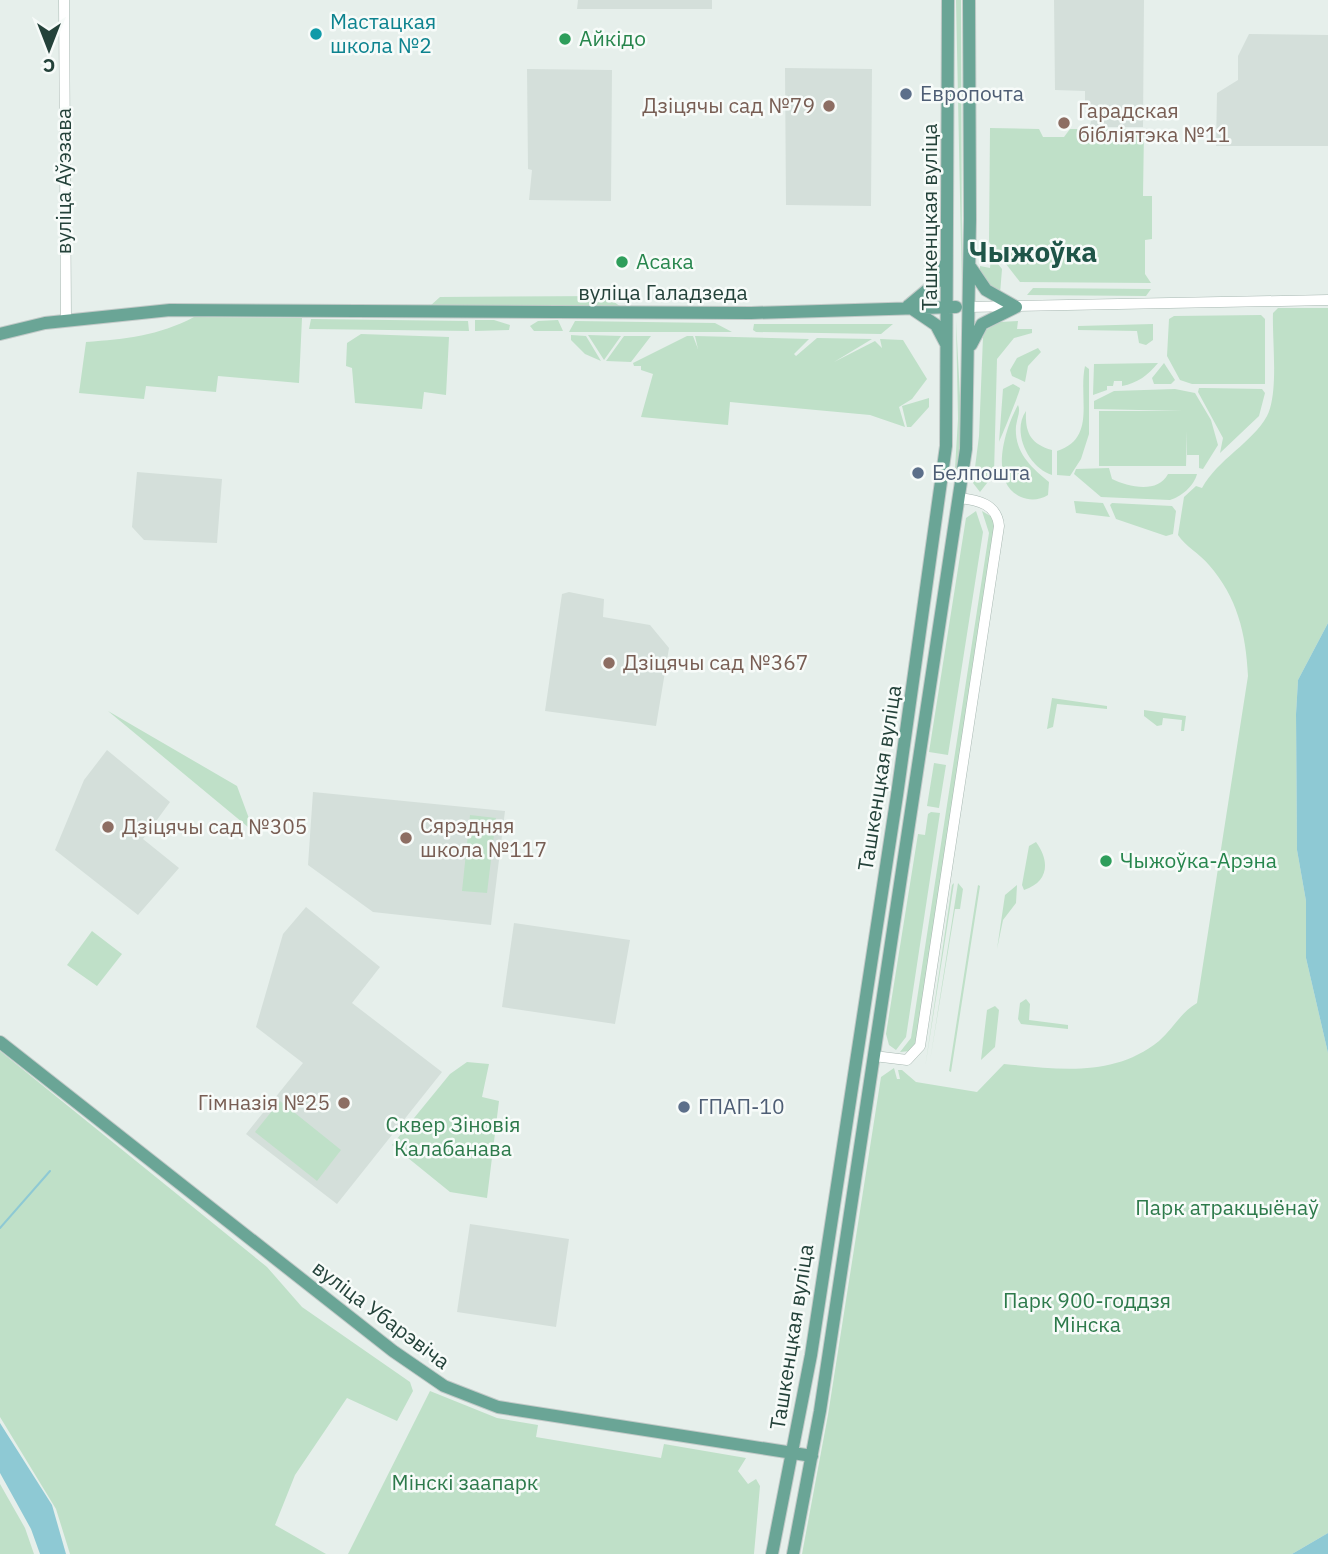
<svg xmlns="http://www.w3.org/2000/svg" width="1328" height="1554" viewBox="0 0 1328 1554" font-family="'IBM Plex Sans',sans-serif">
  <style>
    .built { fill: #d4dfda }
    .green { fill: #bfe0c8 }
    .water { fill: #8ec9d4 }
    .lines { fill: none; stroke-linecap: round; stroke-linejoin: round }
    .stream { stroke: #8ec9d4; stroke-width: 2 }
    .minor-casing { stroke: #a8b8b2; stroke-width: 11 }
    .major-casing { stroke: #c2cac8; stroke-width: 14 }
    .minor { stroke: #fff; stroke-width: 10 }
    .major { stroke: #6aa596; stroke-width: 12 }
    .culture-dot { fill: #0f9aa8; stroke: #f7fbf9; stroke-width: 2.5 }
    .leisure-dot { fill: #2e9e5b; stroke: #f7fbf9; stroke-width: 2.5 }
    .service-dot { fill: #5c6f8a; stroke: #f7fbf9; stroke-width: 2.5 }
    .education-dot { fill: #8d6e63; stroke: #f7fbf9; stroke-width: 2.5 }
    .labels { text-anchor: middle; stroke-width: 5; stroke-linejoin: round; paint-order: stroke }
    .culture-label { font-size: 21px; fill: #0d838f; stroke: #f7fbf9; text-anchor: start }
    .leisure-label { font-size: 21px; fill: #27864d; stroke: #f7fbf9; text-anchor: start }
    .service-label { font-size: 21px; fill: #4e5e75; stroke: #f7fbf9; text-anchor: start }
    .education-label { font-size: 21px; fill: #785e54; stroke: #f7fbf9; text-anchor: start }
    .street-label { font-size: 21px; fill: #24423a; stroke: #f7fbf9 }
    .park-label { font-size: 21px; fill: #2d7a4b; stroke: #f7fbf9 }
    .district-label { font-size: 28px; font-weight: bold; fill: #1f5548; stroke: #f7fbf9 }
  </style>
  <rect width="100%" height="100%" fill="#e6efeb"/>
  <!-- built -->
  <path class="built" d="M578,0h134v9h-135z
    M1054,0h90l-1,127h-53l3,-21 -8,-1v-14l-30,-1z
    M1249,34l79,1v111h-112l1,-53 21,-13v-24z
    M785,68l87,1 -1,137 -85,-1z
    M527,69l85,1 -1,131 -82,-1 3,-30 -4,-1z
    M137,472l85,7 -5,64 -73,-3 -12,-13z
    M569,592l35,7 -1,18 47,8 19,23 -13,78 -111,-15 17,-117z
    M107,750l63,52 -27,37 36,29 -41,47 -83,-65 29,-70z
    M313,792l192,19 -14,114 -118,-13 -65,-47z
    M306,907l74,60 -28,36 90,69 -105,132 -91,-70 57,-71 -47,-36 27,-93z
    M514,923l116,17 -15,84 -113,-17z
    M470,1224l99,15 -13,88 -99,-15z"/>
  <!-- green -->
  <path class="green" d="M956,0h5l1,294z
    M990,128l49,1 4,8h21l6,-8h74l-1,67h9v43l-7,1v34l6,9 -131,-1 -31,-40z
    M991,255l11,14 -2,25h-4l-16,-20v-8l10,2z
    M1033,288l118,1 -5,7 -119,-1z
    M606,296l15,11 -191,-1 10,-9z
    M1278,308h50v315l-30,57 -2,34 1,136 9,51v57l22,95v480l-36,21h-490l26,-139 53,-338 13,-9 3,11h3l-2,-9h4l14,12 61,10 27,-28c54,5 109,14 155,-23 14,-12 22,-29 38,-38l51,-327c-2,-43 -11,-79 -39,-111 -9,-11 -24,-19 -31,-30l6,-38 12,-11 6,2c16,-29 50,-45 65,-72 12,-23 5,-76 6,-103z
    M1261,315l4,4v65h-73l-12,-4 -13,-24 2,-37 5,-3z
    M194,317l108,1 -3,65 -81,-7 -2,16 -70,-6 -2,13 -65,-6 7,-51c40,-3 72,-6 108,-25z
    M311,319l157,2 1,10 -160,-2z
    M475,320h19l16,5 -1,5 -34,1z
    M558,320l5,11h-29l-4,-5 8,-5z
    M956,320l6,114 -8,51 4,-66z
    M575,321l140,2 17,9h-163z
    M1018,321l-1,8h15v4l-18,5 -17,21 -3,115 -14,18 -7,-9 6,-47 4,-99 3,-7 14,-8z
    M754,324h139l-12,10 -125,-2 -3,-2z
    M1153,324v16l-7,5 -7,-2 -2,-12 -59,-1v-4z
    M361,334l88,3 -3,58 -22,-3 -2,17 -67,-6 -3,-35 -6,-2 1,-23z
    M571,335l15,1 15,25 -16,-7 -14,-14z
    M588,335l33,1 -17,24z
    M624,336h27l-20,26 -25,-1z
    M687,336h6l5,13 -3,-13 114,3 -15,15 2,2 21,-18 55,1 -38,23 41,-21 7,7 -2,-9 23,1 24,39 -15,20 -13,8 6,20 -35,-12 -140,-13 -2,23 -87,-8 12,-43 -12,-4v-4h-7l-1,-3z
    M1038,348l3,4 -13,14 -3,16 -13,-6 -2,-6 7,-12z
    M1158,363c-10,12 -20,20 -36,23v-5h-8l-1,5h-6v4l-14,5 1,-31z
    M1164,363l11,17 -4,4h-17l-2,-6z
    M1085,366l4,3v65l-8,25 -11,17 -13,-1v-24c40,-13 21,-53 28,-85z
    M1013,384l7,4c0,4 -19,50 -21,54l4,-53z
    M1204,388l58,1 3,4 -6,23 -39,37 3,-15 -25,-46 1,-4z
    M1175,389l20,4 16,27 7,25 -15,24 -4,-1v-13h-12v-24l-1,35h-87v-55h84l-89,-2v-8l20,-10z
    M929,398v9l-18,20h-4l-5,-21z
    M1018,405c3,6 -1,13 -2,21 -2,26 15,41 33,56l-1,13c-8,5 -18,6 -27,2 -33,-14 -16,-69 -3,-92z
    M1026,411c-1,21 4,33 26,39v25c-23,-7 -41,-43 -26,-64z
    M1109,468l3,11c16,8 46,15 56,-5h29c-3,12 -16,23 -27,26l-69,-3 -27,-23 2,-5z
    M1074,501l29,2 7,14 -34,-4z
    M1112,503l60,3 4,5 -3,23 -7,2 -50,-17 -6,-14z
    M976,511l7,21 -35,223 -19,-3 37,-234z
    M982,511l10,6 3,11 -78,516 -7,7 -10,1 11,-14 78,-505z
    M1052,698l55,8v3l-50,-5 -4,23 -6,2z
    M1144,710l42,6 -2,15h-3l1,-11 -19,-2 -1,7 -5,1 -13,-10z
    M108,711l129,75 17,46z
    M934,763l12,2 -7,43 -12,-2z
    M931,812l9,1 -34,224 -10,13 -7,-5 -3,-11 32,-200 7,1 3,-21z
    M470,815l26,3 -9,75 -25,-2z
    M1036,842c14,19 13,40 -12,48l-2,-5 7,-39z
    M954,883l-29,185 27,-183z
    M958,883l5,6 -3,20h-5l-25,152z
    M978,885l2,1 -29,186 -2,-1z
    M1017,885l-1,18 -13,17 -6,29 8,-54z
    M92,931l30,23 -25,32 -30,-21z
    M1026,999l4,5 -1,16 39,5v4l-47,-5 -3,-5 2,-16z
    M995,1006l4,4 -4,37 -14,13 6,-50z
    M0,1051l267,216 35,40 108,75 3,9 -16,30 -50,-23 -52,77 -20,50 51,29h-256l-14,-45 -56,-92z
    M467,1062l22,2 -7,33 17,4 -12,97 -37,-6 -58,-47 58,-71z
    M280,1101l61,49 -24,31 -62,-49z
    M430,1391l67,27 41,7 -2,12 125,21 3,-14 82,14 -8,13 10,13 8,-5 4,7 -6,68h-406z
    M0,1484l25,44 9,26h-34z"/>
  <!-- water -->
  <path class="water" d="M1328,623v430l-22,-95v-57l-9,-51 -1,-136 2,-34z
    M0,1423l52,82 14,49h-26l-9,-25 -31,-56z
    M1328,1533v21h-36z"/>
  <g class="lines">
    <!-- stream -->
    <path class="stream" d="M0,1228l50,-57"/>
    <defs>
      <path id="minor" d="M64,0l2,320
        M969,307l359,-7
        M874,1056l33,4 13,-14 79,-520c-2,-22 -21,-26 -40,-28"/>
      <path id="major" d="M971,268l15,22 30,17
        M908,306l30,-25 8,-18
        M908,306l28,19 10,19
        M0,334l45,-11 125,-13 581,3 205,-6
        M971,345l11,-21 34,-17
        M0,1042l393,309 51,35 54,21 314,49
        M772,1554l39,-199 86,-560 49,-349 2,-446
        M793,1554l27,-143 146,-962 4,-230 -1,-219"/>
    </defs>
    <!-- minor casing -->
    <use href="#minor" class="minor-casing"/>
    <!-- major casing -->
    <use href="#major" class="major-casing"/>
    <!-- minor -->
    <use href="#minor" class="minor"/>
    <!-- major -->
    <use href="#major" class="major"/>
  </g>
  <!-- markers -->
  <circle class="culture-dot" cx="316" cy="34" r="7"/>
  <g class="leisure-dot">
    <circle cx="565" cy="39" r="7"/>
    <circle cx="622" cy="262" r="7"/>
    <circle cx="1106" cy="861" r="7"/>
  </g>
  <g class="service-dot">
    <circle cx="906" cy="94" r="7"/>
    <circle cx="918" cy="473" r="7"/>
    <circle cx="684" cy="1107" r="7"/>
  </g>
  <g class="education-dot">
    <circle cx="829" cy="106" r="7"/>
    <circle cx="1064" cy="123" r="7"/>
    <circle cx="609" cy="663" r="7"/>
    <circle cx="108" cy="827" r="7"/>
    <circle cx="406" cy="838" r="7"/>
    <circle cx="344" cy="1103" r="7"/>
  </g>
  <g class="labels">
    <!-- culture labels -->
    <g class="culture-label">
      <text x="330" y="29">Мастацкая<tspan x="330" dy="24">школа №2</tspan></text>
    </g>
    <!-- leisure labels -->
    <g class="leisure-label">
      <text x="579" y="46">Айкідо</text>
      <text x="636" y="269">Асака</text>
      <text x="1120" y="868">Чыжоўка-Арэна</text>
    </g>
    <!-- service labels -->
    <g class="service-label">
      <text x="920" y="101">Европочта</text>
      <text x="932" y="480">Белпошта</text>
      <text x="698" y="1114">ГПАП-10</text>
    </g>
    <!-- education labels -->
    <g class="education-label">
      <text x="815" y="113" text-anchor="end">Дзіцячы сад №79</text>
      <text x="1078" y="118">Гарадская<tspan x="1078" dy="24">бібліятэка №11</tspan></text>
      <text x="623" y="670">Дзіцячы сад №367</text>
      <text x="420" y="833">Сярэдняя<tspan x="420" dy="24">школа №117</tspan></text>
      <text x="122" y="834">Дзіцячы сад №305</text>
      <text x="330" y="1110" text-anchor="end">Гімназія №25</text>
    </g>
    <!-- street labels -->
    <g class="street-label">
      <text transform="translate(64 181) rotate(-90)" y="7">вуліца Аўэзава</text>
      <text transform="translate(930 217) rotate(-90)" y="7">Ташкенцкая вуліца</text>
      <text x="663" y="300">вуліца Галадзеда</text>
      <text transform="translate(880 778) rotate(-81)" y="7">Ташкенцкая вуліца</text>
      <text transform="translate(381 1315) rotate(37)" y="7">вуліца Убарэвіча</text>
      <text transform="translate(792 1337) rotate(-81)" y="7">Ташкенцкая вуліца</text>
    </g>
    <!-- park labels -->
    <g class="park-label">
      <text x="453" y="1132">Сквер Зіновія<tspan x="453" dy="24">Калабанава</tspan></text>
      <text x="1227" y="1215">Парк атракцыёнаў</text>
      <text x="1087" y="1308">Парк 900-годдзя<tspan x="1087" dy="24">Мінска</tspan></text>
      <text x="465" y="1490">Мінскі заапарк</text>
    </g>
    <!-- district labels -->
    <g class="district-label">
      <text x="1033" y="262">Чыжоўка</text>
    </g>
  </g>
  <!-- north arrow -->
  <g transform="translate(49 49) rotate(180)" stroke="#f7fbf9" stroke-width="5" paint-order="stroke">
  <path d="M0-5L12 26L0 18L-12 26Z" fill="#24423a"/>
  <text y="-10" font-size="19" font-weight="bold" text-anchor="middle" fill="#24423a">С</text>
  </g>
</svg>
